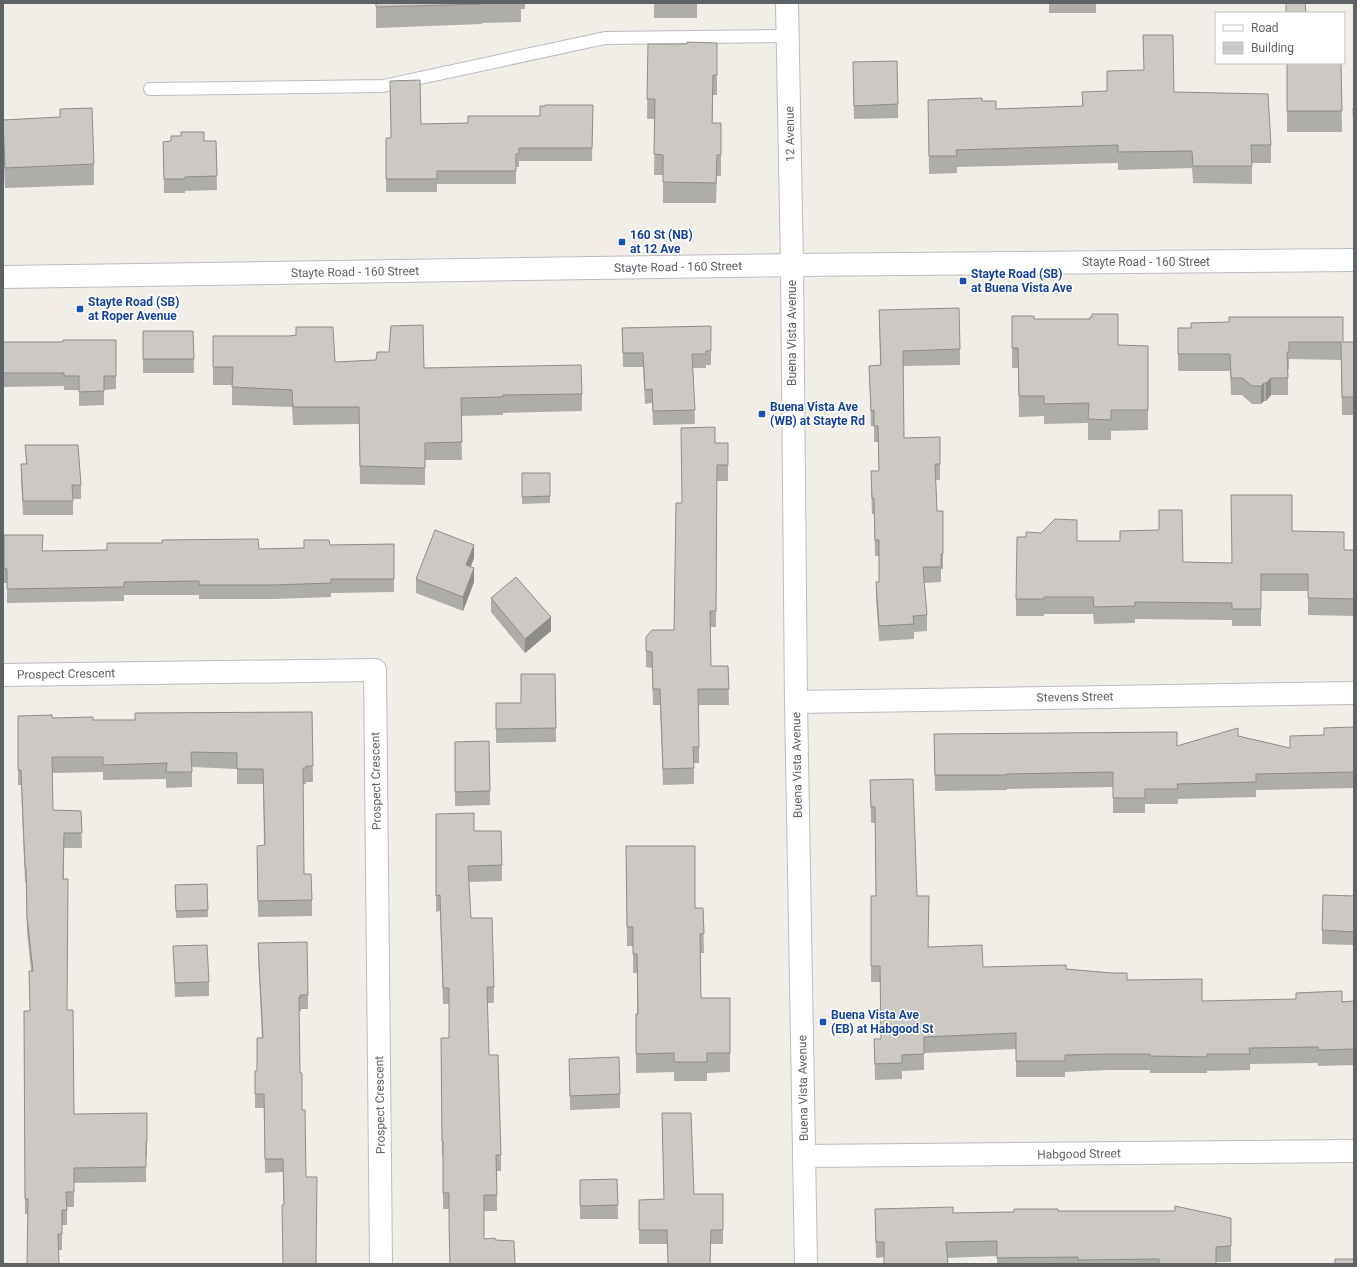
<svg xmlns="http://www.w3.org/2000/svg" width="1357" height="1267" viewBox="0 0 1357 1267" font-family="Roboto,sans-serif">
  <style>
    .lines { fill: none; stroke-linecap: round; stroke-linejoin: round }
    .lane-casing { stroke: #b9bcc1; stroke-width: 14 }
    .street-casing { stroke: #b9bcc1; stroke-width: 24 }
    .secondary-casing { stroke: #babdc3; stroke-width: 24 }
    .lane { stroke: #fff; stroke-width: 12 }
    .street { stroke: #fff; stroke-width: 22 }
    .secondary { stroke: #fff; stroke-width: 22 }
    .wall { fill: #afada9 }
    .shaded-wall { fill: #8f8d89 }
    .building { fill: #ccc9c4; stroke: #8f8d89 }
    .transit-dot { fill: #1a4fb4; stroke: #fff; stroke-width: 1.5 }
    .labels { text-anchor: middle; stroke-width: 3; stroke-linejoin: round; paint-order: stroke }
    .street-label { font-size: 12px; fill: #5e6368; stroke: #fff }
    .transit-label { font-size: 12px; font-weight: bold; fill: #164399; stroke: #fff; text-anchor: start }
  </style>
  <rect width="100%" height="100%" fill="#f1eee7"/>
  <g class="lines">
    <defs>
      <path id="lane" d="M150,89l233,-3 222,-48 183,-2"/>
      <path id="street" d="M787,3l5,262
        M3,675l372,-5 6,594
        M796,702l558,-9
        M804,1156l550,-5"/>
      <path id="secondary" d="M792,265l4,437 10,562
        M3,277l789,-12 562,-5"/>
    </defs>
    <!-- lane casing -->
    <use href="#lane" class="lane-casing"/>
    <!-- street casing -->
    <use href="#street" class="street-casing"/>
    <!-- secondary casing -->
    <use href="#secondary" class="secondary-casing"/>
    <!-- lane -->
    <use href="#lane" class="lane"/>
    <!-- street -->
    <use href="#street" class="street"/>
    <!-- secondary -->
    <use href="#secondary" class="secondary"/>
  </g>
  <!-- wall -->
  <path class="wall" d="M376,3h149v6h-4v13l-39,1v1l-106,4z
    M654,3h43v15h-43z
    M1049,3h47v10h-47z
    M717,43v52h-4l-1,28h9v53h-4l-1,27h-53v-28h-9l1,-56h-8l1,-75h39z
    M853,62l45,42v14l-44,1z
    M1287,63h54l1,69h-55z
    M390,81l31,43 47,-1 72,-7 5,-10 48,-1 -1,56h-73v6h-3v17h-79v8h-51v-54h5v-4z
    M1082,92h92l97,53v18h-19v21l-59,-1 -1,-15 -74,2v-7l-161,4v6l-28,1 -1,-74 54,1 14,8 86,-3z
    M60,109l34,55v21l-89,3 -2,-44v-24l57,-3z
    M216,141l1,49 -32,1v2h-21l-1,-51z
    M879,310l81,39v16l-57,1 1,72 36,-1v43h-4l1,31h6v58h-2v13l-17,1 3,32v16l-13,1v7l-35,2 -3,-43v-16h3v-26h-4l-1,-42h-2l-1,-28v-15h8l-1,-29h-4v-16h-3l-2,-60 11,-1z
    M1012,316l22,3 84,26 30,1v84l-37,1v9h-23v-17l-44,1v-8l-25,1 -1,-49h-6z
    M711,326v39h-5v3h-13l2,56 -42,1 -1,-22 -7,1 -2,-37h-20l-1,-39z
    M1178,328l165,14h11v73h-12l-1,-55 -52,-1v10h-1v26h-17l-5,6h-2l-3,3h-9l-10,-9h-11l-1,-24h-52z
    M143,331h50l1,42h-51z
    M213,336l122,26 89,6 158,26v17l-79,2v2l-42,1 1,44h-37v25l-65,-1 -1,-60 -66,1 -1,-18 -60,-2v-20h-19z
    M116,340v49l-12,1v15l-25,1v-16h-15v-4l-61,1v-45h60z
    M715,443h13v38h-11l-1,146h-6l1,39h17l1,39h-30v58h-5v21l-31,1 -3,-80h-7l-1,-37 -6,-1v-30l28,-7 8,-127z
    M25,445l56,40v14h-8v16h-50l-2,-37v-14h5z
    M522,473h28v30l-28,1z
    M1292,531l52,19h10v66l-46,-1v-24h-47v35h-29v-6l-97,-1v4l-41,1 -1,-10h-49v2h-28v-17l61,-58 106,21 49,1z
    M4,535l39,16 216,-2 45,-1 26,-3 64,-1v48l-63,1v4l-57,2h-75v-4h-75v6l-117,2v-20h-3z
    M474,558l-3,8 3,16 -11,29 -47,-18v-14z
    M491,598l60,33 -26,22 -34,-41z
    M555,674l1,68 -60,1v-40h25z
    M312,712l1,70h-7v2h-3l1,90 8,26v16l-54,1 -1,-56 7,-16 -1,-61h-26v-15l-45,-2v20l-26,1v-9l-63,1v-8l-51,1 1,37 28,1 1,37h-18v31l3,131 7,104 73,28v16h-1v24l-72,1v24h-7v18h-5v25h-4l-30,-36h-3l-1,-203h6l1,-40 -4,-39 -1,-50h-1l-4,-97h-3v-69l75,4h42z
    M1354,727v61l-98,2v7l-78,2v5h-33v9h-32v-26l-106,2v1l-72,1 -1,-57 243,12 61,-10 52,12 34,-13z
    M489,741l1,64 -35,1v-64z
    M870,780l47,116 12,16 -1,35 55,20 83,2 61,11 75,21h152v64l-36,1v-3l-68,1v6l-43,1v2h-57v-3h-41l-44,2v5h-49v-28l-92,4v17l-22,1v8l-27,1 -1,-41h7l-1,-57h-9v-86h5l-1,-73h-4z
    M436,814l38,17 28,34v16l-33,1 2,36 23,69v16h-7l2,52 12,100v16h-4v40h-13v28l11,1 20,24h-65l-1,-22v-33h-6v-52h-1l-1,-103 8,-16v-34h-6l-3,-93 -4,1z
    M626,846l69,62h8l1,45h-3v45h29v74l-23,1v8h-33v-9l-38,1v-59h1v-41h-4v-27h-6z
    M207,884l1,33 -32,1 -1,-33z
    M1354,896v49l-32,-1v-14z
    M258,943l50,52v14h-7v2h-2l-16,194v-33l-18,1 -1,-65h-9v-37h2l5,-33 -4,-81z
    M173,946l36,36v14l-34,1z
    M569,1059l51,35v14l-50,2z
    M662,1113l32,81h29v50h-84v-44l25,-1z
    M617,1179l1,40h-38v-39z
    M875,1209l78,4 105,-2 173,7v44h-15v2h-219v-8l-50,2 1,6h-64v-7l-8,1z"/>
  <!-- shaded-wall -->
  <path class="shaded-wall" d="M713,75v20l-1,49v-21z
    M1271,378v17l-5,6v-18z
    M1264,383v18l-3,3v-18z
    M474,545v13l-8,21v-14z
    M474,568v14l-11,29v-14z
    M551,617v14l-26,22v-14z"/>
  <!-- building -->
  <path class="building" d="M376,3h106v1l-106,3z
    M1286,3h19l1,10h-20z
    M1143,35h30l1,57 94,2 3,51h-20l1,21h-59l-1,-15 -74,1v-7l-162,5 1,6h-28l-1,-56 54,-2v3h14v8l87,-3 -1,-14 25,-1v-20l37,-1z
    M687,42l30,1v32h-4l-1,48h9v32h-4l-1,28 -53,-1v-27l-9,-1 1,-55h-8l1,-55h39z
    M897,61l1,43 -44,2 -1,-44z
    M1287,63h54l1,48h-55z
    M420,80l1,44 47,-1v-7h72v-10h5v-1h48l-1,43h-73v6h-3v17h-79v8h-51v-41h5v-7l-1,-50z
    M92,108l2,56 -89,4 -2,-48 57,-3v-8z
    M1353,108h1v29z
    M181,132h23v9h12l1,35 -32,1v2h-21l-1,-37 8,-1v-5h10z
    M959,308l1,41 -57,2 1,87 36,-1v27h-5l2,47h6v43h-2v13h-18l4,48 -14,1 1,8 -35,2 -3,-44h3v-42h-4l-1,-42h-2l-1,-27h8l-1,-45h-4v-16l-3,1 -2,-45 12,-1 -2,-55z
    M1092,314h26v31l30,1v64h-37v10l-23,-1 1,-16 -45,1v-8h-25l-1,-48h-6v-32h22v3h56v-2h2z
    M1229,317h114v25h11v55h-12l-1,-55h-52v10h-2l1,26h-17l-5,5h-2l-3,3h-9l-10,-8h-11l-1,-24h-52v-26h13v-5l38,-1z
    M423,325l1,43 157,-3 1,29 -79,1v2l-42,1 1,44 -37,1v25l-65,-2 -1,-59h-66l-1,-17 -60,-3 1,-20h-20v-31h76l7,-1v-8h37l2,35 41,-2 1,-8h12l2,-26z
    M711,326v25h-5v3h-14l3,56 -42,1 -1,-22 -7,1 -2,-37h-20l-1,-25z
    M143,331h50l1,28h-51z
    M63,340h53v36h-12v15l-25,1v-16h-15v-3h-61v-31h60z
    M715,427v16h13v22h-11l-1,146h-6l1,55h17l1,23h-31l1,58h-6l1,21 -31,1 -3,-80h-7l-1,-37 -6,-1v-14l6,-7h22l2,-127h6l-1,-75z
    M25,445h53l3,40h-9l1,16h-50l-2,-37h6z
    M522,473h28v23l-28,1z
    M1231,495h61v36l52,1v18h10v49l-46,-1v-24h-47v35h-29v-6l-97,-1v4l-41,1 -1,-10h-49v2h-28l1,-62h9v-5l15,1 14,-14 22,1v21h43v-10l39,-1v-20h23l1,52 49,1z
    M435,530l39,15 -8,20 8,3 -11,29 -47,-18z
    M4,535h39l-1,16 65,-1v-7h55v-3l96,-1 1,10 45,-1v-8h25l1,5 64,-1v35h-63v4l-57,2h-75v-4l-75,1v5l-117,2v-20h-3z
    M516,577l35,40 -26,22 -34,-41z
    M521,674h34l1,54 -60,1v-26h25z
    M312,712l1,54h-7v2h-3l1,106h7l1,26 -54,1 -1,-55 8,-1 -2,-76h-26v-16l-46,-1 1,20h-26l1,-9 -64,2v-8h-51l1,53 28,1 1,22h-18l-1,46h5l-1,131h6l1,104 73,-1v29h-1v25l-72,1v24h-8l1,18h-5v24h-4l1,30h-32l1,-65h-3l-1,-188h6l-1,-40h4l-6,-54 -1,-50h-1l-4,-97h-3v-54l34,-1v3l41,-1v3h42v-7z
    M1354,727v45l-98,2v8l-79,2 1,5h-33v9h-32v-26l-106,2v1h-72l-1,-41 243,-2v14l61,-18v8l52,12v-12l34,-1v-7z
    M489,741l1,50 -35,1v-50z
    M913,779l4,117h12l-1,51 54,-2 1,22 83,-2v4l46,4h15v7l75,-1v22l94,-2v-6l46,-2v11l12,-1v48l-36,1v-3l-69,1 1,6h-43v3l-57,-1v-2h-41l-44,1v6h-49v-28l-92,4v17l-22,1v8l-27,1 -1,-25h7l-1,-73h-9v-70h5l-1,-89h-4l-1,-27z
    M474,813v18h27l1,34 -34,1 3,52h21l2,69h-7l2,68h9l3,100h-5l1,40h-13v44l11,-1v2l19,1 1,23h-65l-1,-38v-33h-6v-52h-1l-1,-103h8v-50h-6l-3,-93 -4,1v-82z
    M626,846h69v62h8l1,25 -4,1 1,64h29v55h-23v9h-33v-9l-38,1v-40h2l-1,-60h-4v-27h-6z
    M207,884l1,26 -32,1 -1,-26z
    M1323,895l31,1v36l-32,-2z
    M307,942l1,53h-8l1,2h-2l1,76h2v37h3l1,67h11l-1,87h-33l-1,-59h2l-1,-46h-18l-1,-65h-9v-23h2v-33h6l-5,-95z
    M207,945l2,37 -34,1 -2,-37z
    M619,1057l1,37 -50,2 -1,-37z
    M662,1113h29l3,81h29v36h-12l-1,34h-42l-1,-34h-28v-30l25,-1z
    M617,1179l1,26 -38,1v-26z
    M1175,1206l56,12v28l-15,1v17h-57v-5l-81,1v-3l-81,1v-17l-51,1 2,22h-64v-22h-8l-1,-33 78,-2v6l61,-1v-3h44v2h117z
    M1335,1259h19v5h-19z"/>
  <!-- markers -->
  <g class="transit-dot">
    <rect x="618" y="238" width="8" height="8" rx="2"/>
    <rect x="959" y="277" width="8" height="8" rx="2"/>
    <rect x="76" y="305" width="8" height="8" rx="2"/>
    <rect x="758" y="410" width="8" height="8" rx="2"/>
    <rect x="819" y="1018" width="8" height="8" rx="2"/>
  </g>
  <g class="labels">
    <!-- street labels -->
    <g class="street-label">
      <text transform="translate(790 134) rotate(-91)" y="4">12 Avenue</text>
      <text x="1146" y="266">Stayte Road - 160 Street</text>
      <text transform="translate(678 267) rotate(-1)" y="4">Stayte Road - 160 Street</text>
      <text transform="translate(355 272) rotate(-1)" y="4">Stayte Road - 160 Street</text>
      <text transform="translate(792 333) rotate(-90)" y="4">Buena Vista Avenue</text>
      <text transform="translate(66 674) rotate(-1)" y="4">Prospect Crescent</text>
      <text transform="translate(1075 697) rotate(-1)" y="4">Stevens Street</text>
      <text transform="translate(797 765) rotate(-91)" y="4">Buena Vista Avenue</text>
      <text transform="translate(376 781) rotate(-91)" y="4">Prospect Crescent</text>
      <text transform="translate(803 1088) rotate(-91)" y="4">Buena Vista Avenue</text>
      <text transform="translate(380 1105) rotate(-91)" y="4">Prospect Crescent</text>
      <text transform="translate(1079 1154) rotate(-1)" y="4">Habgood Street</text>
    </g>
    <!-- transit labels -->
    <g class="transit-label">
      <text x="630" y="239">160 St (NB)<tspan x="630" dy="14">at 12 Ave</tspan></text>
      <text x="971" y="278">Stayte Road (SB)<tspan x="971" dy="14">at Buena Vista Ave</tspan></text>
      <text x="88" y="306">Stayte Road (SB)<tspan x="88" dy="14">at Roper Avenue</tspan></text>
      <text x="770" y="411">Buena Vista Ave<tspan x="770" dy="14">(WB) at Stayte Rd</tspan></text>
      <text x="831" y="1019">Buena Vista Ave<tspan x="831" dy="14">(EB) at Habgood St</tspan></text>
    </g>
  </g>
  <!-- border -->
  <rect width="1357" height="1267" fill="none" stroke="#5e6368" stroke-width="8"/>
  <!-- legend -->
  <rect x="1215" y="12" width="130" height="52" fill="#ffffff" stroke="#bfc1c3"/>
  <rect x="1223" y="25" width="20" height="6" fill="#ffffff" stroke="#bfc1c3"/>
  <text x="1251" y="32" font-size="12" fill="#5e6368">Road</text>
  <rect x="1223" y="42" width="20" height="12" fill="#ccc9c4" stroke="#bfc1c3"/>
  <text x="1251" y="52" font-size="12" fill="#5e6368">Building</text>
</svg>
